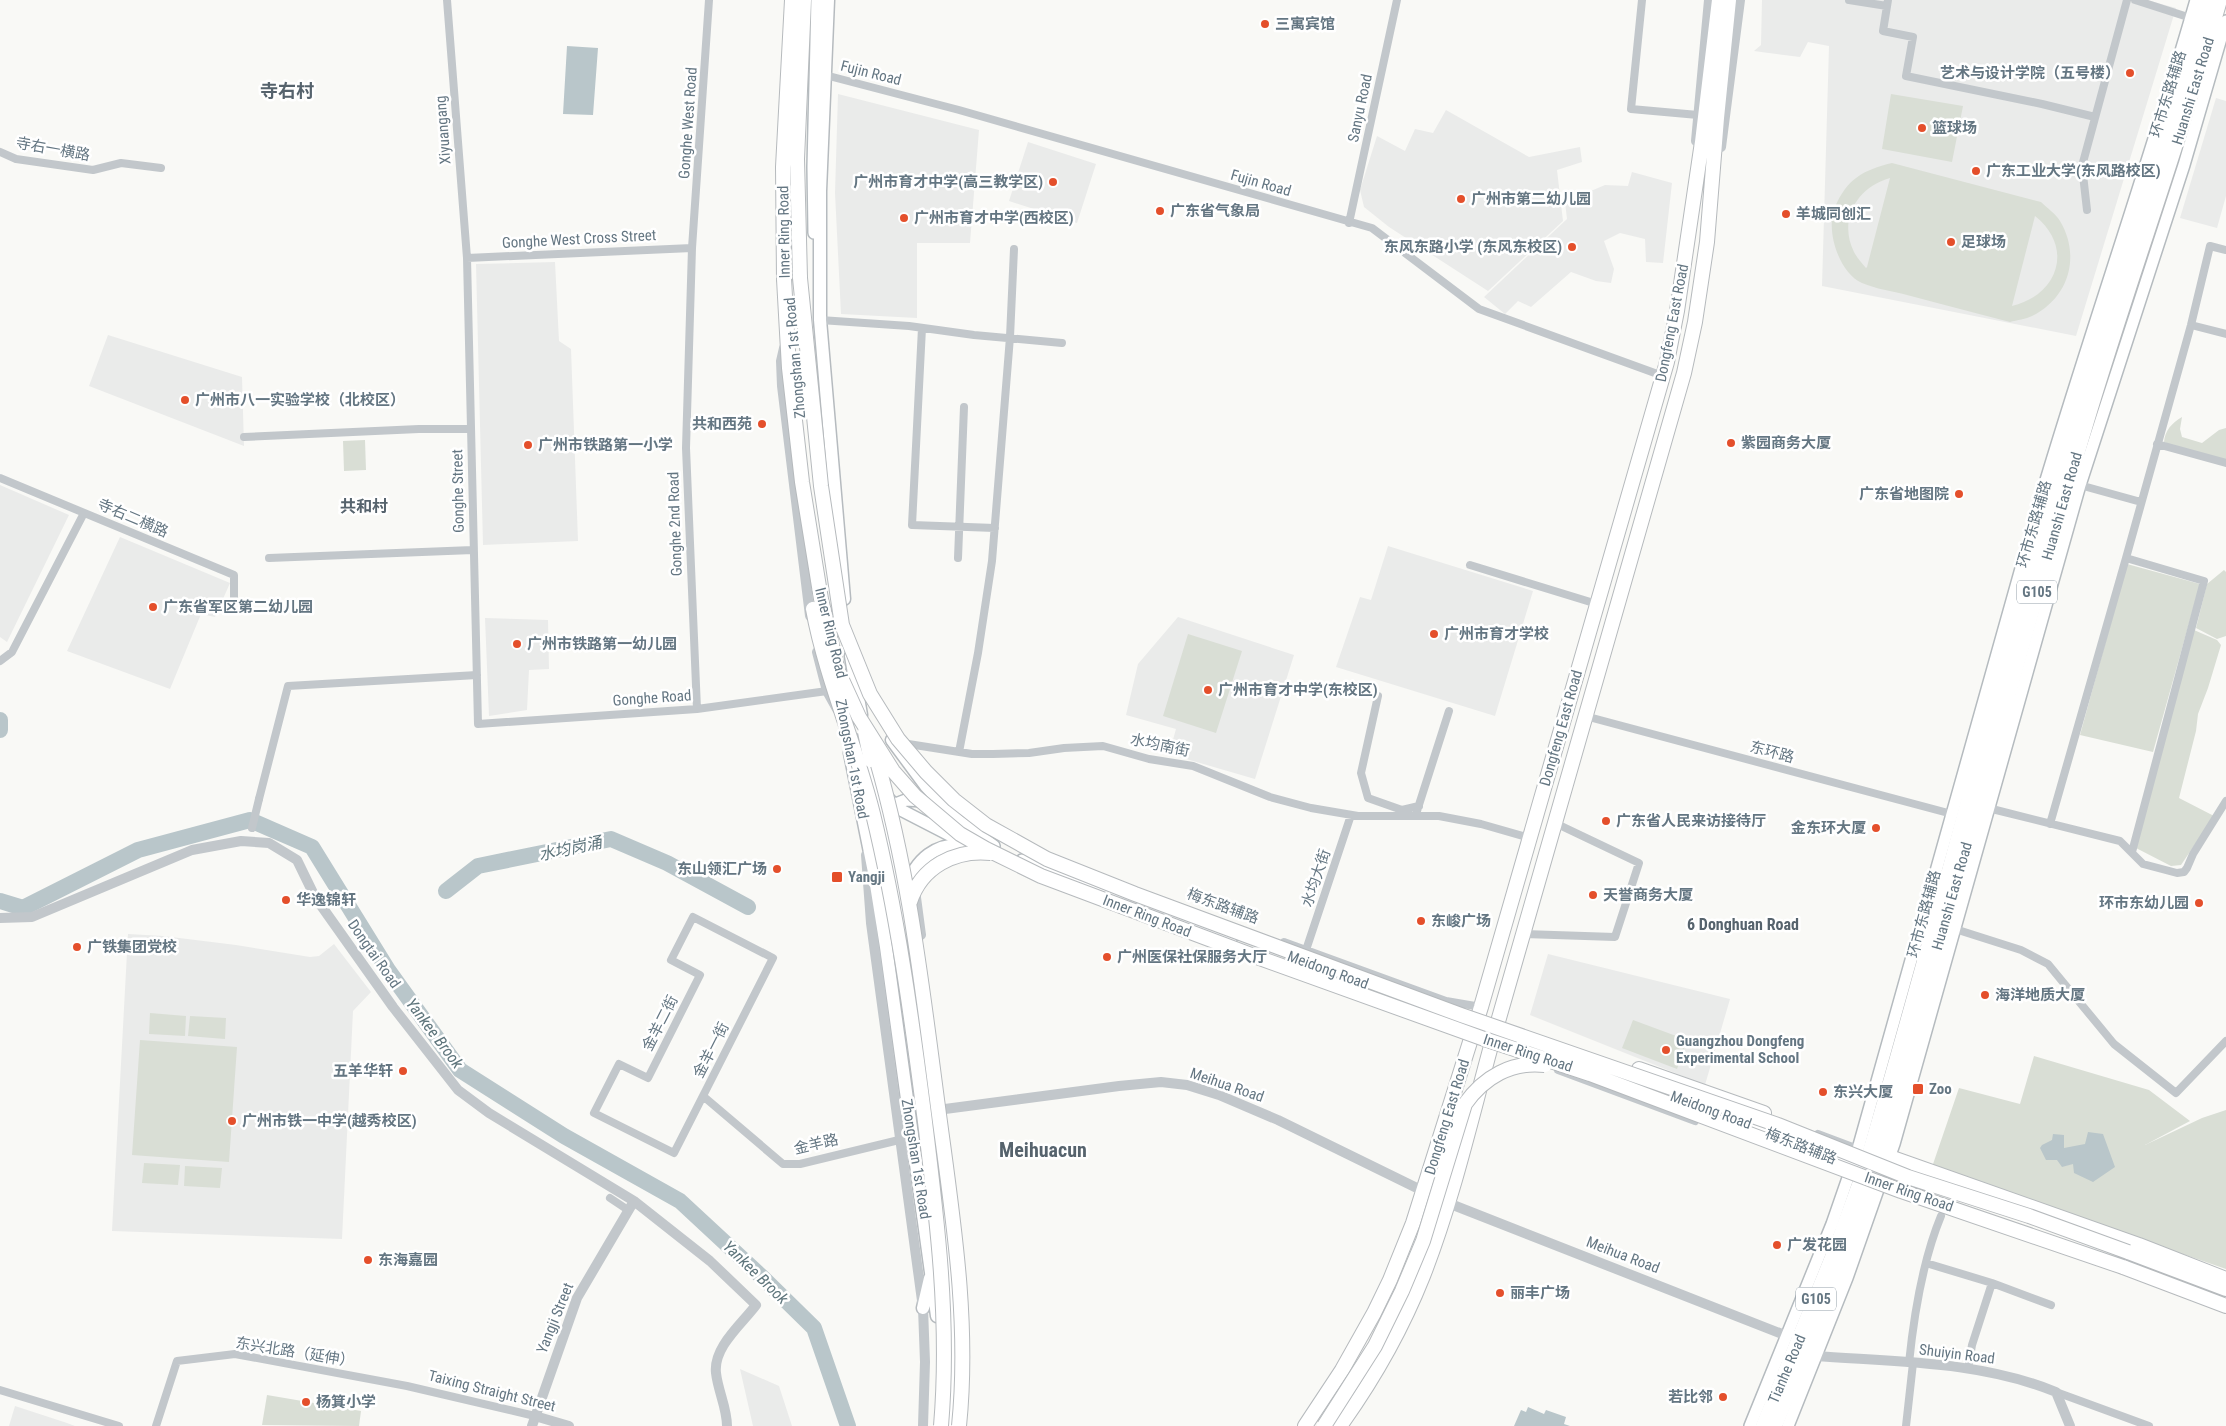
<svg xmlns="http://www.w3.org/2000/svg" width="2226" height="1426" viewBox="0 0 2226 1426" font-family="'Roboto Condensed','Noto Sans SC',sans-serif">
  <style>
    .built { fill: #eaebea }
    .green { fill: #d9ded5; fill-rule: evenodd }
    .water { fill: #b9c6ca }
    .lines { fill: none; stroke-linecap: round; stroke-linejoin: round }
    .river { stroke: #b9c6ca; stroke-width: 16 }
    .secondary-casing { stroke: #b5bbbf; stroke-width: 14 }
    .primary-casing { stroke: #b6bbbf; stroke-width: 15 }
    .trunk-casing { stroke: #b6babd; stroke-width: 16 }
    .minor { stroke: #c2c7cb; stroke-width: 8 }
    .tertiary { stroke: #c2c7cb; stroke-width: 10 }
    .secondary { stroke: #fff; stroke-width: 11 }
    .primary { stroke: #fff; stroke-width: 12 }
    .trunk { stroke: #fff; stroke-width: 14 }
    .primary-bridge-casing { stroke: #b6bbbf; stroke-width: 15; stroke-linecap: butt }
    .trunk-bridge-casing { stroke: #b6babd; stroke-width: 16; stroke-linecap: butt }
    .minor-bridge { stroke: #c2c7cb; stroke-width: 8 }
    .primary-bridge { stroke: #fff; stroke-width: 12 }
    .trunk-bridge { stroke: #fff; stroke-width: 14 }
    .poi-dot { fill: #e44f2b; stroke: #fff; stroke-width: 2 }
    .labels { text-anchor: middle; stroke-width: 5; stroke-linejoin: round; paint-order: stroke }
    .shield { fill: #fff; stroke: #929fa8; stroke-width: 1 }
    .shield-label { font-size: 14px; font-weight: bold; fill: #647682 }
    .poi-label { font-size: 15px; font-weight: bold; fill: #647682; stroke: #fff; text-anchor: start }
    .street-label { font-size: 15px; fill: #647682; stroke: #fff }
    .neighbourhood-label { font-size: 16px; font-weight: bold; fill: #56636d; stroke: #fff }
    .water-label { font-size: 16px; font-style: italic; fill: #5e757c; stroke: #fff }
    .quarter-label { font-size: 18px; font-weight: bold; fill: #56636d; stroke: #fff }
    .district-label { font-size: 20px; font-weight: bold; fill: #56636d; stroke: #fff }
  </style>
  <rect width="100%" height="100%" fill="#f9f9f6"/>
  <!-- built -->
  <path class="built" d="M1762,0h385l29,8 -100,328 -254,-50 7,-240 -21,-4 -8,15 -46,-6 7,-6z
    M838,94l141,36 -9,113h-53v75l-76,-4 -6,-121z
    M2216,98l10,3v95l-9,32 -37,-10z
    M1446,110l83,47 51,-10 2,15 -25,8 6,51 -75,70 -99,-64 -25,-20 -4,-17 17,-54 28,15 10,-22 18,4z
    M1028,142l68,22 -19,59 -68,-22z
    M1632,172l40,11 -9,80 -17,-1 -1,-23 -25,-6 -16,8 10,28 -3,14 -15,-2 -25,-9 -40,35 -13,-6 -13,13 -21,-17 83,-78 -2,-17 40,-17 23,1z
    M555,262l4,79 12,8 7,192 -95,4 -7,-281z
    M108,335l134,42 2,69 -155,-60z
    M0,485l69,30 -62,127 -7,-5z
    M120,537l110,46 -15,34 -14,-3 -31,75 -103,-38z
    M1388,546l145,45 -38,125 -159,-49 24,-70 11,3z
    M1178,617l116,38 -39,124 -86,-25 7,-25 -50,-14 12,-51z
    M485,618l63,2 1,49 -20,1 -2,40 -38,6z
    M128,934l35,2 73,9 74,12 9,-1 15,-12 37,48 -18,19 -11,228 -230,-8z
    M1548,954l182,45 -25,86 -175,-70z
    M740,1369l39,17 13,40h-39z
    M15,1406l52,17 8,3h-66z"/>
  <!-- green -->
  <path class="green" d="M1891,94l72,12 -11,56 -70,-13z
    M1892,163l149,39c6,6 15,12 19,19 21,35 9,77 -28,95 -6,3 -15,4 -22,6 -35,-9 -69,-18 -103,-27 -15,-4 -31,-6 -45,-12 -23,-10 -37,-53 -27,-76 12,-28 28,-37 57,-44zM1890,178l-23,89 -1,1c-4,-5 -9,-10 -12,-16 -16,-32 3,-65 36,-74zM2035,216c39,31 24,79 -23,90z
    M2182,417l-2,12 2,8 20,6 17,-13 7,-2v32l-45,-11 -17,-7c1,-12 8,-19 18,-25z
    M365,440l1,30 -22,1 -1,-30z
    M2127,564l73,20 -47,168 -73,-17z
    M2224,570l2,2v64l-9,3 -21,-11 11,-44z
    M2194,630l23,10 4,5 -13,43 -10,26 -2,17 -17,67 35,18 -33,49 -10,1 -35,-18z
    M1188,634l54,17 -26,82 -53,-17z
    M150,1013l36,3 -1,20 -36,-2z
    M190,1016l36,2 -1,21 -37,-3z
    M1633,1020l54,20 -10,29 -55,-21z
    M140,1040l97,7 -8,115 -97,-7z
    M2034,1056l115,34 41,31 -45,24 57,-27 24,-8v159l-294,-102 27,-79 61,16z
    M144,1163l36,2 -2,20 -36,-2z
    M185,1166l37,2 -2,20 -36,-2z
    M267,1395l94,16 -2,15 -97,-1z"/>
  <!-- water -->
  <path class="water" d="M567,46l31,2 -5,67 -30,-1z
    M2088,1132l15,2 12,33 -22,15 -19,-9 -1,-9 -11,3 -5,-7h-11l-6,-12 2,-3 10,-5 1,-6 11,1v13l21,-4z
    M1528,1407l16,7 2,-4 20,7 -2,7 6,2h-56l7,-16 5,2z"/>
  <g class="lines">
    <!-- river -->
    <path class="river" d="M0,720v10
      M446,891l32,-25 133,-27 56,24 81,44
      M0,901l23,7 115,-58 112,-30 62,27 76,123 72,100 104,66 116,65 83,77 51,50 34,98"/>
    <defs>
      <path id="secondary" d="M814,233l-1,-66 4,-167
        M887,797l12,12 66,34
        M888,807l18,-7 17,1
        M951,815l43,31
        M1022,860l129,50 81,27
        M1640,1084l211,77
        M1750,1426l82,-202 26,-75 185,-659c49,-164 106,-326 153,-490
        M1788,1426l59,-148 47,-134 186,-659 104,-320 42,-144"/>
      <path id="primary" d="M828,0l-8,191v129l24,279
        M851,656l10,59
        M892,740l34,46 32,35
        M850,753l24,119 12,75 51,369
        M870,763l29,130 9,66
        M906,890c9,-31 30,-48 63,-45
        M935,1150c13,95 23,179 13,276
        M923,1308l7,-30"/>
      <path id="trunk" d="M800,278l-3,-119 7,-159
        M784,279l-1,-112 9,-167
        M1639,1069l125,44
        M1877,1176l13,-19 249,88 87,34
        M2128,1252l98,37
        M2123,1267l103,39
        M1305,1426l37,-56 32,-57 16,-33 23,-57 68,-216 186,-645 10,-51 25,-169 17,-142
        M1340,1426c33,-46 62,-97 83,-150 29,-74 47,-153 68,-230l193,-673 11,-51 12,-80 10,-124 12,-118
        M1763,1426l74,-181 27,-74c66,-219 121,-442 185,-661 50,-171 109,-339 159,-510
        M1775,1426l71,-173 33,-98c72,-244 135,-490 208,-734 42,-141 93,-279 133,-421"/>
    </defs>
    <!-- secondary casing -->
    <use href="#secondary" class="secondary-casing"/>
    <!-- primary casing -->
    <use href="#primary" class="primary-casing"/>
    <!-- trunk casing -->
    <use href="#trunk" class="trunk-casing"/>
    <!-- minor -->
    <path class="minor" d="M447,0l20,258 11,466 219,-15 130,-18
      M1642,0l-11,109 67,6
      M1849,0l38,6
      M1888,0l-5,31 30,6 -7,39 136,28 53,13
      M2135,0l56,18
      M825,75l134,35 413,118 107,81 184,67
      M0,152l16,7 77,11 28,-7 40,5
      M2087,210l-5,-44 45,-166
      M1349,223l48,-223
      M467,258l225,-10
      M820,320l89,6 65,9 88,8
      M2191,325l35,9
      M922,328l-10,197 83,3
      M244,437l175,-8h52
      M2157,444l69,19
      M0,478l234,97v24
      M2076,484l65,18
      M269,558l204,-8
      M958,558l6,-151
      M1470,565l127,39
      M0,661l12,-9 72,-139
      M1378,696l-17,77 7,25 34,12 17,-4
      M697,709l-11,-261 6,-200 17,-248
      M1585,716l367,98
      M902,743l70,11h21l36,-1 35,-5 39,-2 46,13 44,7 77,31 41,11 47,8h81l42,8 49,14
      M959,752l19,-99 14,-92 18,-224 4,-88
      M259,799l29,-113 189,-11
      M1988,808l132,33 23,23 34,9 7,-1 3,-4 6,-14 33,-53
      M1417,811l32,-100
      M2050,824l76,-266
      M2132,852l72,-271 -78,-23 65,-233 19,-79 16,4
      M693,917l80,41 -99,195 -80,-40 25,-49 29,14 52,-103 -29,-15z
      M1955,929l66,21 27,14 66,80 62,49 50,-52
      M1523,934l92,3 24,-74 -84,-40
      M1284,942l162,59 35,6
      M1306,950l45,-135
      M1558,1070l137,51
      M703,1096l80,68h17l99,-24
      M1818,1134l40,15
      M610,1198l18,12
      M1926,1263l66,20 59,22
      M1909,1363c5,-49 13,-101 32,-147
      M1968,1369l4,-24 20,-62
      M0,1390l119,36
      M2056,1392l93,34
      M156,1426l21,-65 58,-7 172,32 128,30
      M1906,1426l7,-63"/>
    <!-- tertiary -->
    <path class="tertiary" d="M1696,141l13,-141
      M1721,147l19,-147
      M784,348l-3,13 1,25 28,230
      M817,652l10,39 10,18
      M866,855l5,68 52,385 2,54 -2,64
      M915,890l6,45
      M0,918l32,-1 160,-67 49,-9 28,2 28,17 18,37 78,110 65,83 31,23 145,88 76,60 46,44c-14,19 -43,42 -40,68 2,18 11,35 11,53
      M945,1109l174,-23 42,-4 26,3 32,10 59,25 145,71
      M1448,1203l339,133
      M1815,1356c81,6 166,5 241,36l14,34
      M535,1416l34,10
      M532,1426l45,-128 57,-97"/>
    <!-- secondary -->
    <use href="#secondary" class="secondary"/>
    <!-- primary -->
    <use href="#primary" class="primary"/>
    <!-- trunk -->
    <use href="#trunk" class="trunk"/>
    <defs>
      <path id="primary-bridge" d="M864,732l6,29"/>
      <path id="trunk-bridge" d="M800,278l21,208 21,139 28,69 28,45 28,33 28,28 32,25 61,34 88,35 326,121 317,110 130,52 121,39 99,36
        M784,279l5,89 13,114 19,117 17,72 21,46 34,54 22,25 45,38 26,15 55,27 213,80 233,84 103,34 311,117 222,76
        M813,609c13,70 43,136 60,205 24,99 38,199 51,300 13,104 26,207 17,312
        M874,751c35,117 48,236 64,356 14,106 32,212 21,319
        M910,902c11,-35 45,-53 81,-49
        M1324,1426l51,-80 27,-55 21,-50 42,-137c19,-27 47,-43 80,-39"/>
    </defs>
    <!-- primary-bridge casing -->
    <use href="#primary-bridge" class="primary-bridge-casing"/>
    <!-- trunk-bridge casing -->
    <use href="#trunk-bridge" class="trunk-bridge-casing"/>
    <!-- minor-bridge -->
    <path class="minor-bridge" d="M252,828l7,-29"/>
    <!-- primary-bridge -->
    <use href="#primary-bridge" class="primary-bridge"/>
    <!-- trunk-bridge -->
    <use href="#trunk-bridge" class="trunk-bridge"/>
  </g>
  <!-- markers -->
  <g class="poi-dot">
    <circle cx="1265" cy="24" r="5"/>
    <circle cx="2130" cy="73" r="5"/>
    <circle cx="1922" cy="128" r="5"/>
    <circle cx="1976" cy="171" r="5"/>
    <circle cx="1053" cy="182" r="5"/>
    <circle cx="1461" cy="199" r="5"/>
    <circle cx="1160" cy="211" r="5"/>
    <circle cx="1786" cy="214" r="5"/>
    <circle cx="904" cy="218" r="5"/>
    <circle cx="1951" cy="242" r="5"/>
    <circle cx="1572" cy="247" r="5"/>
    <circle cx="185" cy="400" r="5"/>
    <circle cx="762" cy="424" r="5"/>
    <circle cx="1731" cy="443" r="5"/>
    <circle cx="528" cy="445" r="5"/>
    <circle cx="1959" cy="494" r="5"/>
    <circle cx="153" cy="607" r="5"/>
    <circle cx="1434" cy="634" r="5"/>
    <circle cx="517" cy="644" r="5"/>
    <circle cx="1208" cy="690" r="5"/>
    <circle cx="1606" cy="821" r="5"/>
    <circle cx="1876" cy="828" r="5"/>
    <circle cx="777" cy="869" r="5"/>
    <rect x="831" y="871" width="12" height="12" rx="2.5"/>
    <circle cx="1593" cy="895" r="5"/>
    <circle cx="286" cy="900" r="5"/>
    <circle cx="2199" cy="903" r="5"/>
    <circle cx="1421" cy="921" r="5"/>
    <circle cx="77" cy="947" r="5"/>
    <circle cx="1107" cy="957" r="5"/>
    <circle cx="1985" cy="995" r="5"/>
    <circle cx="1666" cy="1050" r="5"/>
    <circle cx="403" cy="1071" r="5"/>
    <rect x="1912" y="1083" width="12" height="12" rx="2.5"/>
    <circle cx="1823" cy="1092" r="5"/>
    <circle cx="232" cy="1121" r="5"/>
    <circle cx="1777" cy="1245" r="5"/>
    <circle cx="368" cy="1260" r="5"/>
    <circle cx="1500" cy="1293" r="5"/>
    <circle cx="1723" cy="1397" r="5"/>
    <circle cx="306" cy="1402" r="5"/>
  </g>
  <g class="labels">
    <!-- shield labels -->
    <g class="shield">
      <rect x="2017" y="580.5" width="40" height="23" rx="4"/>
      <rect x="1796" y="1287.5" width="40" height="23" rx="4"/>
    </g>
    <g class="shield-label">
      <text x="2037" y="597">G105</text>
      <text x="1816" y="1304">G105</text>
    </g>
    <!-- poi labels -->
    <g class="poi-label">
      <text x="1275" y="29">三寓宾馆</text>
      <text x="2120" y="78" text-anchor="end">艺术与设计学院（五号楼）</text>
      <text x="1932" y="133">篮球场</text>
      <text x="1986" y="176">广东工业大学(东风路校区)</text>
      <text x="1043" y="187" text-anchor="end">广州市育才中学(高三教学区)</text>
      <text x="1471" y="204">广州市第二幼儿园</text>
      <text x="1170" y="216">广东省气象局</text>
      <text x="1796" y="219">羊城同创汇</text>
      <text x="914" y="223">广州市育才中学(西校区)</text>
      <text x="1961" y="247">足球场</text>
      <text x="1562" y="252" text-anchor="end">东风东路小学 (东风东校区)</text>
      <text x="195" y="405">广州市八一实验学校（北校区）</text>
      <text x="752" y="429" text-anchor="end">共和西苑</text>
      <text x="1741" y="448">紫园商务大厦</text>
      <text x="538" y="450">广州市铁路第一小学</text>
      <text x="1949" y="499" text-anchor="end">广东省地图院</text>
      <text x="163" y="612">广东省军区第二幼儿园</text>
      <text x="1444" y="639">广州市育才学校</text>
      <text x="527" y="649">广州市铁路第一幼儿园</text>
      <text x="1218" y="695">广州市育才中学(东校区)</text>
      <text x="1616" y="826">广东省人民来访接待厅</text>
      <text x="1866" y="833" text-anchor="end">金东环大厦</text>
      <text x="767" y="874" text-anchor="end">东山领汇广场</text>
      <text x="848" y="882">Yangji</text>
      <text x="1603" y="900">天誉商务大厦</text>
      <text x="296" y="905">华逸锦轩</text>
      <text x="2189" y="908" text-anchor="end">环市东幼儿园</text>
      <text x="1431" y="926">东峻广场</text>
      <text x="87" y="952">广铁集团党校</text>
      <text x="1117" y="962">广州医保社保服务大厅</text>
      <text x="1995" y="1000">海洋地质大厦</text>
      <text x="1676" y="1046">Guangzhou Dongfeng<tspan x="1676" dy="17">Experimental School</tspan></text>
      <text x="393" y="1076" text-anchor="end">五羊华轩</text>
      <text x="1929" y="1094">Zoo</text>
      <text x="1833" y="1097">东兴大厦</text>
      <text x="242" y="1126">广州市铁一中学(越秀校区)</text>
      <text x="1787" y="1250">广发花园</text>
      <text x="378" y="1265">东海嘉园</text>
      <text x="1510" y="1298">丽丰广场</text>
      <text x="1713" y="1402" text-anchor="end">若比邻</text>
      <text x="316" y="1407">杨箕小学</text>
    </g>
    <!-- street labels -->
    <g class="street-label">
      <text transform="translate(871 73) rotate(14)" y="5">Fujin Road</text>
      <text transform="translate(2193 91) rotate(-73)" y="5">Huanshi East Road</text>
      <text transform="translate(2168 94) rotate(-73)" y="5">环市东路辅路</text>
      <text transform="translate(1360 108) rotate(-78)" y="5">Sanyu Road</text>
      <text transform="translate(688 123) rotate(-86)" y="5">Gonghe West Road</text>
      <text transform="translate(443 130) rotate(-94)" y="5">Xiyuangang</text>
      <text transform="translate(53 149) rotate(10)" y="5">寺右一横路</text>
      <text transform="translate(1261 183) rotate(16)" y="5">Fujin Road</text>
      <text transform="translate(784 232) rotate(-91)" y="5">Inner Ring Road</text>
      <text transform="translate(579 239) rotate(-3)" y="5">Gonghe West Cross Street</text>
      <text transform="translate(1672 323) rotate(-79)" y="5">Dongfeng East Road</text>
      <text transform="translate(795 358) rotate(-95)" y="5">Zhongshan 1st Road</text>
      <text transform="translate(458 491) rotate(-91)" y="5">Gonghe Street</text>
      <text transform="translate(2062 506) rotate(-74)" y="5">Huanshi East Road</text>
      <text transform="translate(133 518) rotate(23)" y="5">寺右二横路</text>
      <text transform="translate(675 524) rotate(-92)" y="5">Gonghe 2nd Road</text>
      <text transform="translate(2034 524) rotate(-74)" y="5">环市东路辅路</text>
      <text transform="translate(831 633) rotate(76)" y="5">Inner Ring Road</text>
      <text transform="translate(652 698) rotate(-4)" y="5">Gonghe Road</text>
      <text transform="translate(1561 728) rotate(-74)" y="5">Dongfeng East Road</text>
      <text transform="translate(1160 745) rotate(12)" y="5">水均南街</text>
      <text transform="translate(1772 752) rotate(15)" y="5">东环路</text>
      <text transform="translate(852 759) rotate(79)" y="5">Zhongshan 1st Road</text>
      <text transform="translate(1316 878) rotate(-71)" y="5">水均大街</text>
      <text transform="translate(1952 896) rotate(-74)" y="5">Huanshi East Road</text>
      <text transform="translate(1223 906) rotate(20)" y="5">梅东路辅路</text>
      <text transform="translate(1924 914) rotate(-75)" y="5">环市东路辅路</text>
      <text transform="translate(1147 916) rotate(21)" y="5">Inner Ring Road</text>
      <text transform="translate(374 954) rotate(55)" y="5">Dongtai Road</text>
      <text transform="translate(1328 970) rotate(20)" y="5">Meidong Road</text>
      <text transform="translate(660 1023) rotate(-63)" y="5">金羊二街</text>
      <text transform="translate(711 1050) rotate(-63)" y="5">金羊一街</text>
      <text transform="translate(1528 1053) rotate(18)" y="5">Inner Ring Road</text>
      <text transform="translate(1227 1085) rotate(19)" y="5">Meihua Road</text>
      <text transform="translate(1711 1110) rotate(20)" y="5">Meidong Road</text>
      <text transform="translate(1447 1117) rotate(-73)" y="5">Dongfeng East Road</text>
      <text transform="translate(816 1144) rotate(-13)" y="5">金羊路</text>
      <text transform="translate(1801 1146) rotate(21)" y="5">梅东路辅路</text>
      <text transform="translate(916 1159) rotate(81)" y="5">Zhongshan 1st Road</text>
      <text transform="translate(1909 1192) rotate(19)" y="5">Inner Ring Road</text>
      <text transform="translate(1623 1255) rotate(21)" y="5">Meihua Road</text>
      <text transform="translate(555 1318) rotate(-68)" y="5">Yangji Street</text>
      <text transform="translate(295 1352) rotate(9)" y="5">东兴北路（延伸）</text>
      <text transform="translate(1957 1354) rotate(7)" y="5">Shuiyin Road</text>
      <text transform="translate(1787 1369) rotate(-67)" y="5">Tianhe Road</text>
      <text transform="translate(492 1391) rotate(14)" y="5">Taixing Straight Street</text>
    </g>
    <!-- neighbourhood labels -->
    <g class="neighbourhood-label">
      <text x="364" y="512">共和村</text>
      <text x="1743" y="930">6 Donghuan Road</text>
    </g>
    <!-- water labels -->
    <g class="water-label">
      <text transform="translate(570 848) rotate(-12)" y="6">水均岗涌</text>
      <text transform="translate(435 1033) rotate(53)" y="6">Yankee Brook</text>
      <text transform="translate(756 1272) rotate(44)" y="6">Yankee Brook</text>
    </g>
    <!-- quarter labels -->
    <g class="quarter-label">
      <text x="287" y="97">寺右村</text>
    </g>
    <!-- district labels -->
    <g class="district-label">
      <text x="1043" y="1157">Meihuacun</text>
    </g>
  </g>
</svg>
